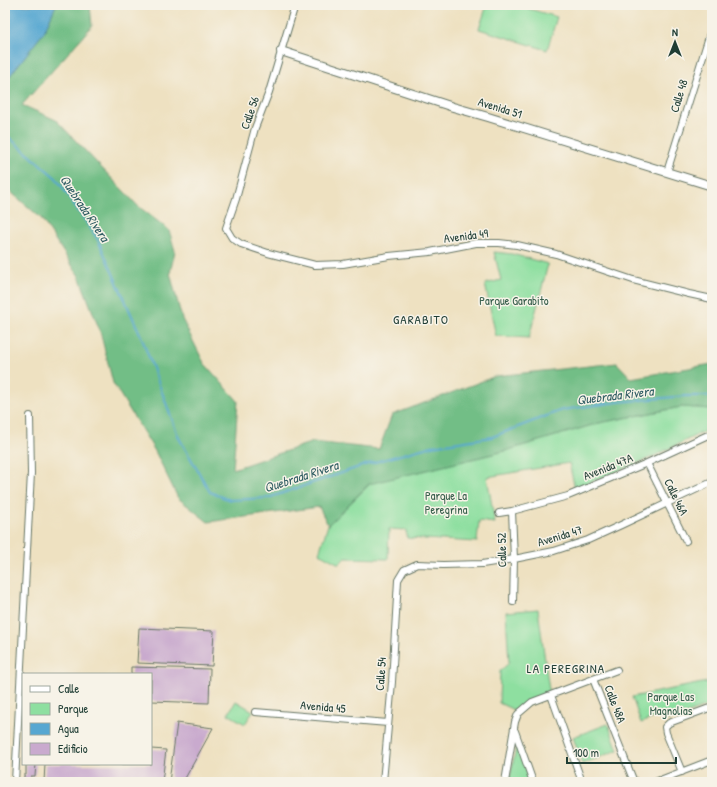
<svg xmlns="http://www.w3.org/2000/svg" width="717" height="787" viewBox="0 0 717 787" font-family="'Patrick Hand',sans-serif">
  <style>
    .green { fill: #8edfa0; stroke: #568e6a }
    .forest { fill: #72be86; stroke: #487e5d }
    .water { fill: #57a7d1; stroke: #3b7282 }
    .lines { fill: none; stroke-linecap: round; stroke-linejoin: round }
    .stream { stroke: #57a7d1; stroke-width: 2 }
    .building { fill: #c9aace }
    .minor-casing { stroke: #677665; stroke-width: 8 }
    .tertiary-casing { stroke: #677665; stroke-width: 10 }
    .minor { stroke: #fff; stroke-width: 6 }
    .tertiary { stroke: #fff; stroke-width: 8 }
    .labels { text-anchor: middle; stroke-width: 3; stroke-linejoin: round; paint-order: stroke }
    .street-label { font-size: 12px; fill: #1f3d34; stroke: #f7f3e8 }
    .park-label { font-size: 12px; fill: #355d4a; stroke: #f7f3e8 }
    .water-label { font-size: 13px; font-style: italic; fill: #305d63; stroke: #f7f3e8 }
    .neighbourhood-label { font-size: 13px; letter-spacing: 1px; fill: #1f3d34; stroke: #f7f3e8 }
  </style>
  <rect width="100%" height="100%" fill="#f7f3e8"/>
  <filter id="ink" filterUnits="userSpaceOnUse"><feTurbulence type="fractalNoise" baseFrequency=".025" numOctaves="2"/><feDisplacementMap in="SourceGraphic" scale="8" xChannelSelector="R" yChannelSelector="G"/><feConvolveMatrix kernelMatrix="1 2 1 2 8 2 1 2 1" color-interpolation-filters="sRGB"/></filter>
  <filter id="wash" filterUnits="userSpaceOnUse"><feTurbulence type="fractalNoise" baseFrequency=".012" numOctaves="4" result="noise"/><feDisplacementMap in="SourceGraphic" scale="16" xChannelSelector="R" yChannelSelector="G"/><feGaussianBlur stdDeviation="0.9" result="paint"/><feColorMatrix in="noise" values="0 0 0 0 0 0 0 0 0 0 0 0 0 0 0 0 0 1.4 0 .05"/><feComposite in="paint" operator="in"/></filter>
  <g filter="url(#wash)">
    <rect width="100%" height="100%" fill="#eee1c1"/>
    <!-- green -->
    <path class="green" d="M487,5h29l41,12 -10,33 -68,-21z
      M494,252l18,2 36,10 -19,74 -33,-2 -11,-52 16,-4z
      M681,407l31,2v23l-5,-2 -55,27 -77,32 -6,-26 -82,14 8,46 -16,-2 -2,21 -70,-4 -1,-8 -17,-1 -1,30 -43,-1 -6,6 -20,-11 9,-28 43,-42 134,-32 94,-28z
      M538,609l11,81 -31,22 -19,-9 1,-32 9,-8 -3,-51z
      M712,681v23l-43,16 -9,-5 -19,8 -9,-26z
      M236,701l17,10 -8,13 -17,-10z
      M608,724l10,26 -36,14 -9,-27z
      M516,748l5,5 10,29h-22z"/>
    <!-- forest -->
    <path class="forest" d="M56,5h34l2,21 -70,79 34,15 82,86 31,24 6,21 -5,22 12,46 22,44 34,38 -5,68 80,-27 66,7 13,-34 104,-39 121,-13 14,15 81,-14v45l-31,-2 -82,16 -94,28 -136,33 -41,41 -9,-18 -111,15 -30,-24 -23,-47 -42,-68 -13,-52 -21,-55 -38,-58 -36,-31v-105l39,-50z"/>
    <!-- water -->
    <path class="water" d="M5,5h51l-12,27 -39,50z"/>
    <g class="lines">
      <!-- stream -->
      <path class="stream" d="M5,134l51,44 41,60 44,98 38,102 31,54 20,8 38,-2 100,-34 64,-18 60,-9 70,-27 56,-8 68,-6h26"/>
    </g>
    <g id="blocks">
      <!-- building -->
      <path class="building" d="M139,628l75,3 -2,35 -75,-3z
        M131,667l79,2 -1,34 -58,-2v-27h-20z
        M5,713h2v24h-2z
        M177,723l36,5 -30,54h-14z
        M151,749l15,1 -4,32h-118l1,-18h106z
        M26,764h10l-1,12h-4l-1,6h-6v-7h2z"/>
    </g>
  </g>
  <g filter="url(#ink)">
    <use href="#blocks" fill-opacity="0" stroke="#677665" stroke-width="1"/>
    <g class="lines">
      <defs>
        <path id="minor" d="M295,5l-26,87 -14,36 -19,71 -10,29 6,10 9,6 27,9 47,12 28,-1 46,-8 41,-4 46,-9h23l18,2 39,9 77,26 56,14 23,5
          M667,172l45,-145
          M647,463l39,78
          M512,511l56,-15 79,-33 61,-28
          M499,513l13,-2 2,48 -1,43
          M593,679l41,103
          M551,695l31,87
          M255,712l133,11
          M515,731l18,51
          M682,772l-16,-39 -1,-6 4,-4 43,-16
          M15,782l16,-309 -1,-57
          M383,782l9,-100 6,-102 6,-10 13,-6 26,1 39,-1 32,-5 40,-8 34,-11 33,-15 91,-43
          M505,782l10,-60 3,-8 14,-12 85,-32
          M655,782l57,-22"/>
        <path id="tertiary" d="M281,51l172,56 35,10 224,69"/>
      </defs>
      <!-- minor casing -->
      <use href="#minor" class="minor-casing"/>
      <!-- tertiary casing -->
      <use href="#tertiary" class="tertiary-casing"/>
      <!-- minor -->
      <use href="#minor" class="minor"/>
      <!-- tertiary -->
      <use href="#tertiary" class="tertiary"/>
    </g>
  </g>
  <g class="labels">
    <!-- street labels -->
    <g class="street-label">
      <text transform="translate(679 96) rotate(-73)" y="4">Calle 48</text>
      <text transform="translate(500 108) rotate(17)" y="4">Avenida 51</text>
      <text transform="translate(250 113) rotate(-71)" y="4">Calle 56</text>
      <text transform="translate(466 236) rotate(-7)" y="4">Avenida 49</text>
      <text transform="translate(608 467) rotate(-22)" y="4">Avenida 47A</text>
      <text transform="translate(676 497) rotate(64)" y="4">Calle 46A</text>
      <text transform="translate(560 536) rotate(-17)" y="4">Avenida 47</text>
      <text transform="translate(502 550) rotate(-91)" y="4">Calle 52</text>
      <text transform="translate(381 674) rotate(-86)" y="4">Calle 54</text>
      <text transform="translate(615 704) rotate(69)" y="4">Calle 48A</text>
      <text transform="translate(323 707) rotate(5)" y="4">Avenida 45</text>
    </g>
    <!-- park labels -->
    <g class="park-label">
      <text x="514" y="305">Parque Garabito</text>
      <text x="446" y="500">Parque La<tspan x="446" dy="14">Peregrina</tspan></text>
      <text x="671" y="701">Parque Las<tspan x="671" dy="14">Magnolias</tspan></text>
    </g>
    <!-- water labels -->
    <g class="water-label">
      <text transform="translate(85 208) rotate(56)" y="5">Quebrada Rivera</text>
      <text transform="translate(615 395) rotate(-7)" y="5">Quebrada Rivera</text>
      <text transform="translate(301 476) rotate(-18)" y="5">Quebrada Rivera</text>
    </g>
    <!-- neighbourhood labels -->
    <g class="neighbourhood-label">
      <text x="421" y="324">GARABITO</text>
      <text x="566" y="673">LA PEREGRINA</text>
    </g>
  </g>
  <!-- margin -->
  <rect width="717" height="787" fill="none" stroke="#f7f3e8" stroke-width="20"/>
  <!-- legend -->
  <rect x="22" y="673" width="130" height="92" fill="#f7f3e8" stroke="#a1aaa0"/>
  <rect x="30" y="686" width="20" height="6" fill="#ffffff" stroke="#a1aaa0"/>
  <text x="58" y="693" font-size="12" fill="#1f3d34">Calle</text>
  <rect x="30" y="703" width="20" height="12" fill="#8edfa0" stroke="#a1aaa0"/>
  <text x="58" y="713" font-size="12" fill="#1f3d34">Parque</text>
  <rect x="30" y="723" width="20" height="12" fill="#57a7d1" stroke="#a1aaa0"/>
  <text x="58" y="733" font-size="12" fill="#1f3d34">Agua</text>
  <rect x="30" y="743" width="20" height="12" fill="#c9aace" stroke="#a1aaa0"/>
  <text x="58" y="753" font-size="12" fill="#1f3d34">Edificio</text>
  <!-- north arrow -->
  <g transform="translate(675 42)" stroke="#f7f3e8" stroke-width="3" paint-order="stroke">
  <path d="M0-3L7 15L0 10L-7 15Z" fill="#1f3d34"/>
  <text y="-6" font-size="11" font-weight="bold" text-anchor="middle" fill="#1f3d34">N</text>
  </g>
  <!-- scale -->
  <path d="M567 757v6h109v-6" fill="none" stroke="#1f3d34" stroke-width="2"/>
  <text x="573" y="757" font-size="12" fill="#1f3d34" stroke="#f7f3e8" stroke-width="3" paint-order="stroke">100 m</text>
</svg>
